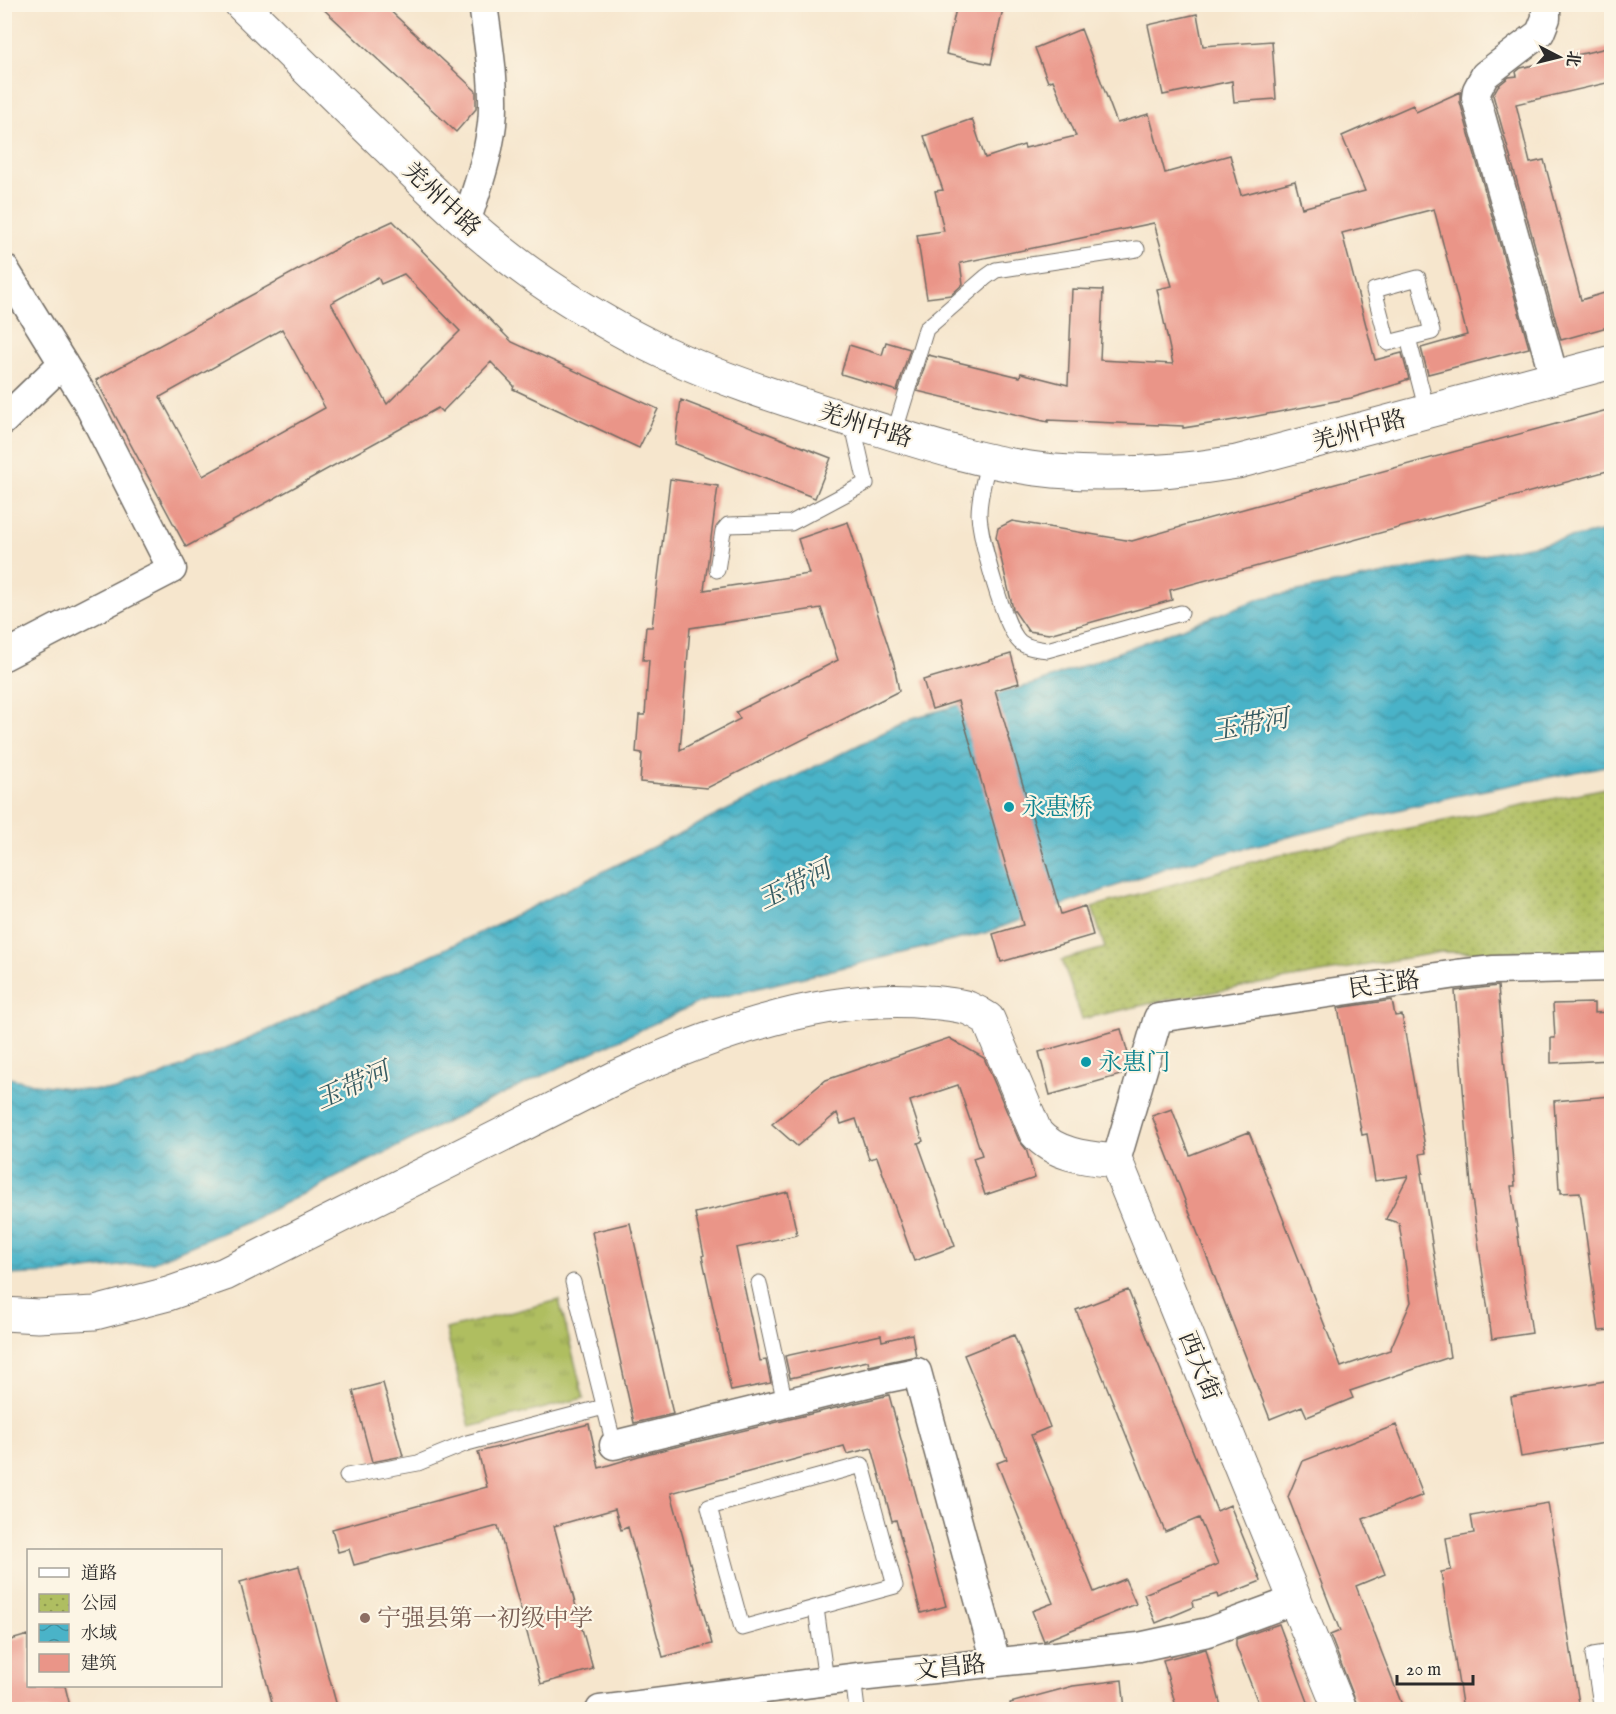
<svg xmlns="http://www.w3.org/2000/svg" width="1616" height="1714" viewBox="0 0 1616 1714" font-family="'IM FELL English','Noto Serif SC',serif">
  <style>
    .grass { fill: url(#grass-tufts); stroke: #6d7446; stroke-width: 1.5 }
    .park { fill: url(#park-dots); stroke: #6d7446; stroke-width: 1.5 }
    .water { fill: url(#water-waves); stroke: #3a6f7a; stroke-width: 1.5 }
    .building { fill: #ea9588; fill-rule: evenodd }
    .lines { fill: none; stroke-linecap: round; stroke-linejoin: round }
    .lane-casing { stroke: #726c64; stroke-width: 17 }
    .street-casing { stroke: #726c64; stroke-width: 31 }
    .secondary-casing { stroke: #726c64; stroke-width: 35 }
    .lane { stroke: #fff; stroke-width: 15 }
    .street { stroke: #fff; stroke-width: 28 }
    .secondary { stroke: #fff; stroke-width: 33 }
    .culture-dot { fill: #0f9aa8; stroke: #fcf5e5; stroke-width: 2 }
    .education-dot { fill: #8d6e63; stroke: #fcf5e5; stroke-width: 2 }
    .labels { text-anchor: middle; stroke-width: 4.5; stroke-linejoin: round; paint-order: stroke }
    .street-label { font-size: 24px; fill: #2b2b2b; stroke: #fcf5e5 }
    .culture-label { font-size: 24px; fill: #0d838f; stroke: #fcf5e5; text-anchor: start }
    .education-label { font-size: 24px; fill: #785e54; stroke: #fcf5e5; text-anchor: start }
    .water-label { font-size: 26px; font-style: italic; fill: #365b62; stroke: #fcf5e5 }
  </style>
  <defs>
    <pattern id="grass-tufts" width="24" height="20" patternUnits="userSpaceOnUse" patternTransform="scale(1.5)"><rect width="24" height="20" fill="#afbe61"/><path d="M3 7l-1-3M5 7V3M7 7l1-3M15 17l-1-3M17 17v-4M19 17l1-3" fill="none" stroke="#8f9b50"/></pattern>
    <pattern id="park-dots" width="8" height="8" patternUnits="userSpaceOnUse" patternTransform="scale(1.5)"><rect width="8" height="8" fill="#afbe61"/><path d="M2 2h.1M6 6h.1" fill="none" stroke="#8f9b50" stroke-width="1.8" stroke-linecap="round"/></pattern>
    <pattern id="water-waves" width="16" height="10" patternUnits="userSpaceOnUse" patternTransform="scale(1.5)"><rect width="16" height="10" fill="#4ab3c8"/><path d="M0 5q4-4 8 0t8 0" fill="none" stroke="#3e92a3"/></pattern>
  </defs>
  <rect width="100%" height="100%" fill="#fcf5e5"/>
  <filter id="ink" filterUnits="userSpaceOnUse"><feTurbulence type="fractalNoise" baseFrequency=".0167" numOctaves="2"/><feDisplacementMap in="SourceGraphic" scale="12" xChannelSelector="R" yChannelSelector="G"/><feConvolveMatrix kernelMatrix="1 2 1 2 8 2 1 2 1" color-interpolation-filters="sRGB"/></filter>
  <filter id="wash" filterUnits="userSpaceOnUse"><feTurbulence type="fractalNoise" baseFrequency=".008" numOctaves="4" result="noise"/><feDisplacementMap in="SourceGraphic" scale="24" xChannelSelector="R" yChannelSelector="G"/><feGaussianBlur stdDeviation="1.35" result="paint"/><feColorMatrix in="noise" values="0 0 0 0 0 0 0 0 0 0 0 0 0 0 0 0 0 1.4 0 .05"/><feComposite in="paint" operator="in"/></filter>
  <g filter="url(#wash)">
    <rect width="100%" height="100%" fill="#f6e6cd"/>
    <!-- grass -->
    <path class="grass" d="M559,1300l25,98 -114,29 -24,-98z"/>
    <!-- park -->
    <path class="park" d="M1611,787v166l-170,-1 -284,50 -75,17 -20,-59 43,-12 -13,-41 185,-52z"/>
    <!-- water -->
    <path class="water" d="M1611,530v235l-161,32 -282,70 -183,66 -285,69 -212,99 -243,122 -92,39 -93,11 -55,2v-198l30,7 51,6h30l30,-8 120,-51 209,-96 438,-217 124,-35 225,-85z"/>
    <g id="blocks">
      <!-- building -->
      <path class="building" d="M318,4h65l93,87v18l-20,23z
        M957,4h47l-13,60 -45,-10z
        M1197,14l6,32 69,-5 4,58 -42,3 -2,-21 -69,14 -15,-70z
        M1081,29l36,94 32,-9 16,59 65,-18 11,40 54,-14 7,27 63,-17 -23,-55 71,-31 3,7 44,-20v10l69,246 -101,26 -7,-26 46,-13 -33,-126 -92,24 33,127 27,-7 7,26 -9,3 1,1 -50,15 -104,20 -64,10v-2l-135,-6v2l-131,-31 11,-36 92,22 1,-4 47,12 4,-96 31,1 -3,70 73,4 -16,-75 15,-3 -18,-63 -194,40 3,21 -12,11 -24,3 -10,-63 27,-4 -9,-40 8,-1 -19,-54 48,-17 13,39 39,-13 1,3 51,-12 -23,-56 -5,2 -13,-34z
        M1611,47v35l-95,22 14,59 14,-3 37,140 30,-9v35l-50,14 -68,-245 5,-9 11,-9 8,-1 -1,-4 5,-4z
        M393,221l119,121 146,67 -19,39 -126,-59 1,-3 -23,-24 -49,50 -4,-4 -252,139 -90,-167 260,-142zM404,274l56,57 -73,73 -56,-101 47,-26 3,7zM282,329l43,79 -122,68 -43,-79z
        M886,342l24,7 -13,42 -56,-17 8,-29 33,10z
        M681,400l150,58 -16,40 -140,-54z
        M1611,409v61l-441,120 2,10 -123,34 -21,-3 -15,-22 -17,-72 2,-9 14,-7 120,20 49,-14v-1z
        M670,479l48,7 -14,104 105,-16 -11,-35 50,-17 46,142 5,27 -192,97 -67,-6 2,-29 -6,-1 3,-37h6l4,-55h-6l3,-33h6zM821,608l17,52 -102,52 4,7 -60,31 10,-122z
        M1011,654l8,29 -24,7 66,224 24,-8 8,29 -92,27 -8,-28 30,-9 -65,-224 -26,8 -9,-29z
        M1498,986l17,200h-4l21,147 -40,6 -20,-141 -17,-207z
        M1392,1000l3,16 7,-1 24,138 -6,1 3,19h-2l29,184 -100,34 3,7 -46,19 -5,-11 -32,13 -118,-303 20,-7 18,46 59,-23 92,235 49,-17 21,-48 -12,-79 -13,-4 22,-43 -33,5 -8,-47 -5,1 -24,-127z
        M1594,1003v10l14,-1 3,48 -60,3v-25h4l-2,-34z
        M1121,1029l8,28 -5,17 -74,21 -11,-43z
        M949,1038l35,20 35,82 7,9 9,29 -50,17 -12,-37 9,-3 -24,-70 -48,16 13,40 -5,2 37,103 -41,15 -37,-104 -8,2 -13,-40 -15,5 -4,-11 -40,33 -25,-22 54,-44z
        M1611,1096v234l-12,1 -19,-139 -19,1v-4h-2l-5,-88z
        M788,1192l9,43 -61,13 24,113 6,-1 5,23 -40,8 -29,-135 2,-1 -9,-42z
        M630,1223l43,191 -39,9 -42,-191z
        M1128,1290l89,221 13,-6 31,76 -43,17 -1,-4 -24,7 1,6 -38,16 -12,-29 74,-30 -19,-46 -34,14 -89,-222z
        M912,1334l4,22 -47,10 -1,-5 -78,17 -5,-22 96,-21 1,6z
        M1014,1335l36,92 -19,8 63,157 31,-13 11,25 -92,37 -12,-30 21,-8 -56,-140 10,-4 -43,-104z
        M1611,1380v62l-90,15 -10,-60z
        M383,1383l20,73 -31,6 -19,-71z
        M889,1395l57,211 -25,7 -25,-93 -4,1 -20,-73 -25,6 -3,-8 -173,47 41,151 -49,13 -35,-130 -7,3 -6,-21 -61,17 39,143 -52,15 -43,-158 -144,39 -5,-16 -11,3 -6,-23 155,-42 -9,-35 111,-28 10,44 43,-13z
        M1396,1425l27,70 -60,24 22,55 -29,12 48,124h-45l-29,-75 10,-4 -52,-134 15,-36z
        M1548,1503l32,207h-117l-22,-138 10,-2 -5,-32 28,-5 -3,-17z
        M299,1566l39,144h-64l-34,-128z
        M1279,1624l32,86h-50l-25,-64v-7z
        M28,1635v51h37l6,24h-67v-68z
        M1206,1649l16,61h-45l-14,-50z
        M1122,1680l3,30h-114l-1,-7 63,-17z"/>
    </g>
  </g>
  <g filter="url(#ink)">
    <use href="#blocks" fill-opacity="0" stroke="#726c64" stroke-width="1.5"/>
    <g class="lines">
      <defs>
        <path id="lane" d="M1418,278l14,54 -44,11 -14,-53z
          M1408,338l19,73
          M894,434l32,-105 60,-52 10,-7 141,-21
          M989,459c-4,18 -10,37 -10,55 1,24 25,114 41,128 7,6 18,7 27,8l134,-37
          M717,570l6,-39 5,-6 63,-2 75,-40 -14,-62
          M573,1282l41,163
          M759,1283l26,120
          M862,1465l33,121 -153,42 -33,-121z
          M347,1476l71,-13 49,-20 137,-36
          M816,1608l10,73
          M853,1677l4,33
          M1602,1710l-9,-55 19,-3"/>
        <path id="street" d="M1546,4v14l-6,15 -55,42 -8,15 -1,8 78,279
          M466,222c11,-33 22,-64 26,-98 4,-38 -4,-82 -9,-120
          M4,268l83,134 85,167 -168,87
          M4,420l59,-57
          M1116,1161l42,-143 299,-44 37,-4 118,-3
          M614,1445l274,-67 29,-6 79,290
          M600,1710l259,-33 280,-30 69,-15 87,-32"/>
        <path id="secondary" d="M241,4c47,46 93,92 140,137 48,47 95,94 150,133 43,30 87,57 134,79 62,29 129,49 194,70 63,20 129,42 195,48 61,5 122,1 183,-9l375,-100
          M4,1314l34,2 57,-3 73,-19 57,-20 392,-197c91,-42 209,-85 310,-75 14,1 28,2 41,6 7,3 14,7 20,11l48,114c20,23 52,25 80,28l224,549"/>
      </defs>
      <!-- lane casing -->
      <use href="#lane" class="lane-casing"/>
      <!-- street casing -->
      <use href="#street" class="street-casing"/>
      <!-- secondary casing -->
      <use href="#secondary" class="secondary-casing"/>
      <!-- lane -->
      <use href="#lane" class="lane"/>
      <!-- street -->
      <use href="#street" class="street"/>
      <!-- secondary -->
      <use href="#secondary" class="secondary"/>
    </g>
  </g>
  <!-- markers -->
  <g class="culture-dot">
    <circle cx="1009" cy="807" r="6"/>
    <circle cx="1086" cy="1062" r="6"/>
  </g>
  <circle class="education-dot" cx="365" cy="1618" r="6"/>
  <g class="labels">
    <!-- street labels -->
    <g class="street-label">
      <text transform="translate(442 199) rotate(43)" y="8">羌州中路</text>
      <text transform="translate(866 425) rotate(17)" y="8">羌州中路</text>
      <text transform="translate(1359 430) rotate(-15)" y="8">羌州中路</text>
      <text transform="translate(1384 984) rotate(-8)" y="8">民主路</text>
      <text transform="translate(1200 1366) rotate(68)" y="8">西大街</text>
      <text transform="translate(950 1667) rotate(-6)" y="8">文昌路</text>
    </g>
    <!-- culture labels -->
    <g class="culture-label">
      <text x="1021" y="815">永惠桥</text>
      <text x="1098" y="1070">永惠门</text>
    </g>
    <!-- education labels -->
    <g class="education-label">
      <text x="377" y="1626">宁强县第一初级中学</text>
    </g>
    <!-- water labels -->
    <g class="water-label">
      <text transform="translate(1250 724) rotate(-10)" y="9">玉带河</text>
      <text transform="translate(794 884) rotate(-26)" y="9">玉带河</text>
      <text transform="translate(352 1085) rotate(-24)" y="9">玉带河</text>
    </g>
  </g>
  <!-- margin -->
  <rect width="1616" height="1714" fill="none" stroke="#fcf5e5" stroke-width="24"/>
  <!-- legend -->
  <rect x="27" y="1549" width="195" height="138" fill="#fcf5e5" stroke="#a8a49b" stroke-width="1.5"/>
  <rect x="39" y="1568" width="30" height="9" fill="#ffffff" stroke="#a8a49b" stroke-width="1.5"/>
  <text x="81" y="1579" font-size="18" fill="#2b2b2b">道路</text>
  <rect x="39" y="1594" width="30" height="18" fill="url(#park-dots)" stroke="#a8a49b" stroke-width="1.5"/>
  <text x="81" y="1609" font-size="18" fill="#2b2b2b">公园</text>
  <rect x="39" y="1624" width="30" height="18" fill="url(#water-waves)" stroke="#a8a49b" stroke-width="1.5"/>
  <text x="81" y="1639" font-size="18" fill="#2b2b2b">水域</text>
  <rect x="39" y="1654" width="30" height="18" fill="#ea9588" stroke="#a8a49b" stroke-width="1.5"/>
  <text x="81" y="1669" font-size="18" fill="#2b2b2b">建筑</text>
  <!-- north arrow -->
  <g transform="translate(1559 57) rotate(97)" stroke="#fcf5e5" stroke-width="4.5" paint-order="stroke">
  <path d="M0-4.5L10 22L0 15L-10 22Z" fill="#2b2b2b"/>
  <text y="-9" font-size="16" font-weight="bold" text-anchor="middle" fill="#2b2b2b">北</text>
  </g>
  <!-- scale -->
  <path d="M1397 1675v9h76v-9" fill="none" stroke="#2b2b2b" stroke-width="3"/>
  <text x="1406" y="1675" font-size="18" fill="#2b2b2b" stroke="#fcf5e5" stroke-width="4.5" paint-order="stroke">20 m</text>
</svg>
